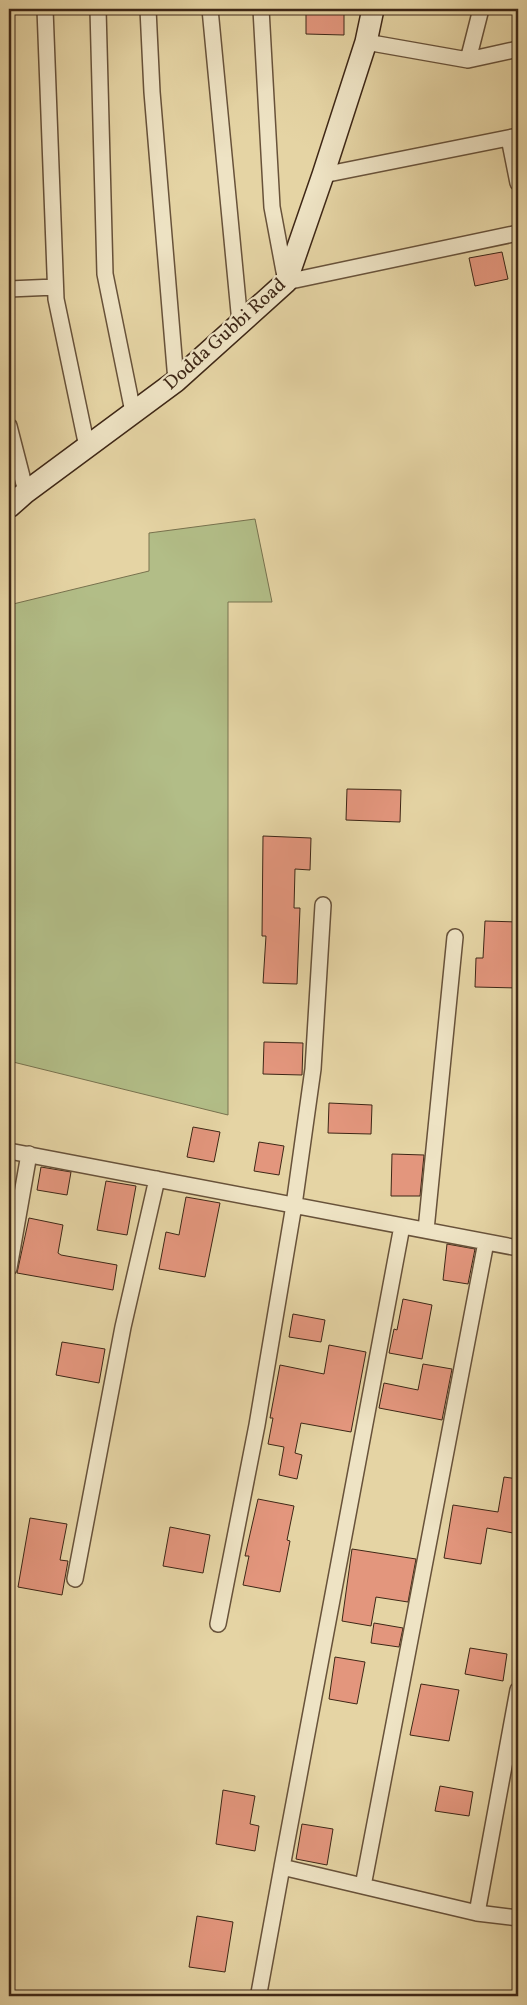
<svg xmlns="http://www.w3.org/2000/svg" width="527" height="2005" viewBox="0 0 527 2005" font-family="Vollkorn,serif">
  <style>
    .green { fill: #b2bd87; stroke: #78724e }
    .building { fill: #e3967d; stroke: #3e2716 }
    .lines { fill: none; stroke-linecap: round; stroke-linejoin: round }
    .street-casing { stroke: #68523a; stroke-width: 18 }
    .secondary-casing { stroke: #3e2716; stroke-width: 24 }
    .street { stroke: #eee3c4; stroke-width: 15 }
    .secondary { stroke: #eee3c4; stroke-width: 21 }
    .labels { text-anchor: middle; stroke-width: 4.5; stroke-linejoin: round; paint-order: stroke }
    .street-label { font-size: 19px; fill: #3e2716; stroke: #eee3c4 }
  </style>
  <rect width="100%" height="100%" fill="#e5d4a4"/>
  <filter id="stains"><feTurbulence type="fractalNoise" baseFrequency=".004" numOctaves="4"/><feColorMatrix values="0 0 0 0 .2 0 0 0 0 .09 0 0 0 0 .02 0 0 0 .5 -.17"/></filter>
  <radialGradient id="worn" r=".72"><stop offset=".6" stop-color="#630" stop-opacity="0"/><stop offset="1" stop-color="#630" stop-opacity=".3"/></radialGradient>
  <!-- green -->
  <path class="green" d="M255,519l17,83h-44v513l-219,-54v-456l140,-34v-38z"/>
  <!-- building -->
  <path class="building" d="M306,9h38v26l-38,-1z
    M502,252l6,27 -33,7 -6,-28z
    M347,789l54,1 -1,32 -54,-2z
    M263,836l48,2 -1,32 -15,-1 -1,39h6l-3,76 -34,-1 3,-47h-4z
    M485,921l33,1v66l-43,-1 1,-29h7z
    M264,1042l39,1 -1,32 -39,-1z
    M329,1103l43,2 -1,29 -43,-1z
    M193,1127l27,5 -6,30 -27,-5z
    M259,1142l25,4 -5,29 -25,-4z
    M392,1154l32,1 -4,41h-29z
    M41,1167l30,5 -4,23 -30,-5z
    M106,1181l30,5 -9,49 -30,-5z
    M186,1197l34,6 -15,74 -46,-8 7,-37 13,3z
    M29,1218l34,7 -5,28 3,2 56,10 -4,25 -96,-17z
    M447,1244l28,5 -7,35 -25,-4z
    M403,1299l29,6 -10,54 -33,-6 5,-24 3,1z
    M293,1314l32,6 -4,22 -32,-5z
    M62,1342l43,7 -6,34 -43,-8z
    M329,1345l37,7 -15,80 -50,-9 -6,30 7,2 -5,24 -18,-4 5,-28 -16,-3 5,-26h-3l10,-53 44,9z
    M423,1364l29,5 -10,51 -63,-12 5,-25 34,7z
    M504,1477l14,2v55l-31,-6 -6,36 -37,-6 9,-53 45,7z
    M258,1499l36,7 -7,34 3,1 -10,51 -37,-7 6,-29h-4z
    M30,1518l37,6 -7,36 8,1 -6,34 -44,-8z
    M170,1527l40,8 -7,38 -40,-7z
    M352,1549l64,10 -8,43 -32,-5 -5,29 -29,-5z
    M374,1623l29,5 -4,19 -28,-4z
    M470,1648l37,6 -4,27 -38,-7z
    M335,1657l30,5 -8,42 -28,-5z
    M421,1684l38,6 -10,51 -39,-6z
    M440,1786l33,6 -4,24 -34,-5z
    M223,1790l32,6 -5,28 9,2 -4,25 -39,-7z
    M302,1824l31,5 -6,36 -31,-6z
    M197,1916l36,6 -8,50 -36,-5z"/>
  <g class="lines">
    <defs>
      <path id="street" d="M45,9l11,290 31,148
        M98,9l7,265 28,138
        M148,9l4,83 24,289
        M210,9l30,314
        M261,9l11,198 14,75 232,-49
        M366,42l102,18 50,-11
        M468,60l13,-51
        M509,138l9,45
        M323,175l195,-39
        M9,289l46,-2
        M9,426l17,66
        M9,1151l509,97
        M402,1226l-120,641 195,46 41,5
        M426,1230l29,-293
        M9,1268l20,-114
        M75,1579l48,-252 34,-148
        M218,1624l39,-199 37,-220 19,-136 10,-164
        M363,1886l123,-644
        M477,1913l41,-223
        M259,1993l23,-126"/>
      <path id="secondary" d="M9,507l17,-15 150,-111 110,-99 37,-107 43,-133 7,-33"/>
    </defs>
    <!-- street casing -->
    <use href="#street" class="street-casing"/>
    <!-- secondary casing -->
    <use href="#secondary" class="secondary-casing"/>
    <!-- street -->
    <use href="#street" class="street"/>
    <!-- secondary -->
    <use href="#secondary" class="secondary"/>
  </g>
  <g class="labels">
    <!-- street labels -->
    <g class="street-label">
      <text transform="translate(224 333) rotate(-42)" y="7">Dodda Gubbi Road</text>
    </g>
  </g>
  <!-- margin -->
  <rect width="527" height="2005" fill="none" stroke="#e5d4a4" stroke-width="30"/>
  <rect x="10" y="10" width="507" height="1985" fill="none" stroke="#3e2716" stroke-width="2.5"/>
  <rect x="15" y="15" width="497" height="1975" fill="none" stroke="#3e2716"/>
  <rect width="100%" height="100%" filter="url(#stains)"/>
  <rect width="100%" height="100%" fill="url(#worn)"/>
</svg>
